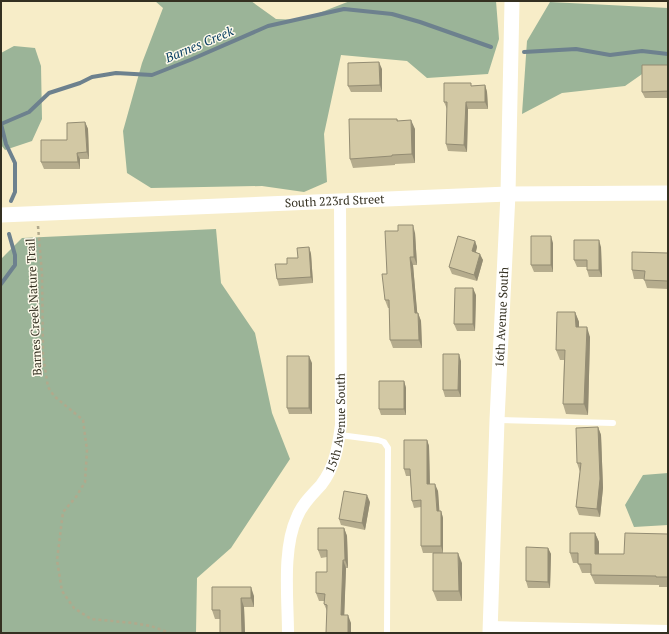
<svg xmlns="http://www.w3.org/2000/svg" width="669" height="634" viewBox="0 0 669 634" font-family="'PT Serif',serif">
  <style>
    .forest { fill: #9bb498 }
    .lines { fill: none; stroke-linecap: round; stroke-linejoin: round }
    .stream { stroke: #6d818e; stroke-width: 4 }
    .path { stroke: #b1a98c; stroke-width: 2.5; stroke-dasharray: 3 3; stroke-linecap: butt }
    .service { stroke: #fff; stroke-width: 6 }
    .minor { stroke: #fff; stroke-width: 12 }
    .tertiary { stroke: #fff; stroke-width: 15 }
    .wall { fill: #b5ac8d }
    .shaded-wall { fill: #938c73 }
    .building { fill: #d2c8a4; stroke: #938c73 }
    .labels { text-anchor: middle; stroke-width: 3; stroke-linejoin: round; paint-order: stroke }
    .street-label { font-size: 12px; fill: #343021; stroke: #fefaeb }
    .water-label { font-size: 13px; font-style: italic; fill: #0d4164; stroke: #fefaeb }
  </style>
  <rect width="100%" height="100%" fill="#f7edc8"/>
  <!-- forest -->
  <path class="forest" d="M155,1h96l25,18 25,1 49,-19h146l3,38 -11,35 -61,4 -20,-17 -66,-6 -17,79 3,48 -23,10 -42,-6 -111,2 -24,-15 -4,-42 19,-68 21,-55z
    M550,2l118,6v64h-23l-20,14 -63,7 -40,21 5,-73z
    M14,46l21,2 6,18 1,53 -10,22 -27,9 -4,-5v-92z
    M216,229l5,54 34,50 17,80 18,46 -59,89 -34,30 -1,55h-195v-374l21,-21z
    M668,473v52l-34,2 -9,-22 18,-30z"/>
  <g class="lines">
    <!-- stream -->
    <path class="stream" d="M524,52l52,-3 34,6 32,-4 26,3
      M11,201l4,-9v-29l-9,-19 -5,-20 28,-12 20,-19 31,-10 12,-6 24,-4 36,2 38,-15 78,-34 76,-17 48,5 28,8 71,25
      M1,284l14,-19v-10l-6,-21"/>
    <!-- path -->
    <path class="path" d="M38,226l4,48 1,82 5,31 6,9 29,24 4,30 -2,32 -9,15 -13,15 -6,48 5,31 12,17 17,11 42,4 18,3 19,7"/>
    <!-- service -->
    <path class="service" d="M497,420l116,3
      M340,435l38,5 6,2 4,6 -1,185"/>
    <!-- minor -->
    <g class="minor">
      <path d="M490,627l178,4"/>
      <path id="s1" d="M288,633c0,-34 -6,-84 9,-116 5,-13 15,-22 24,-32 14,-18 17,-38 20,-60l-1,-225"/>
    </g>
    <!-- tertiary -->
    <g class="tertiary">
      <path id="s2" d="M1,215l507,-21 160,-1"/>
      <path id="s3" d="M490,633l7,-213 11,-226 4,-193"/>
    </g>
  </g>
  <!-- wall -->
  <path class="wall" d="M668,65v33h-23l-3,-6z
    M382,69v23h-31l-3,-6z
    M485,85l2,7 1,17h-20l-1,43 -19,-1 -2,-7 1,-35 -3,-7 28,-16z
    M397,119l1,2 17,8v34l-20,1v1l-42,3 -3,-9z
    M85,122l3,7 1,30h-9v10h-36l-3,-7 26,-22z
    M415,233l2,32h-4l4,48h1l3,8 1,27h-29l-3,-8 -1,-32h-1l-3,-8z
    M475,241l2,6 -1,5 7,8 -6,21 -25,-7 -3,-7z
    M553,243v29h-19l-3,-7z
    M309,247l2,7 2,29 -34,3 -2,-7 10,-15 11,-6z
    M601,247l1,30h-13l-2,-7v-3h-10l-3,-7z
    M668,253v36l-21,-1 -3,-9h-10l-2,-9z
    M476,295l-1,36h-18l-3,-7z
    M575,312l4,10v5l11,10 -2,78 -22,-1 -3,-10 1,-44h-4l-4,-10z
    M461,361v36h-16l-2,-7z
    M312,363v51h-23l-2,-6z
    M404,381l2,7v27h-25l-2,-6z
    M598,427l3,8 2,53 -3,29 -21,-2 -3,-8 4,-35 -3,-9z
    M427,440l2,6 1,38 8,7 1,20h2l2,7v35h-20l-2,-7v-39l-7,1 -2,-7 -2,-25h-4l-2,-7z
    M370,502l-5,28 -24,-5 -2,-6z
    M344,528l3,8 1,32h-2l-2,47 7,8 -24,-12 -3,-7v-3h-5l-3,-8 11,-21v-15l-6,1 -3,-8z
    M595,533l4,9v12h25l44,-20v53h-9v-2l-64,-1 -4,-9v-2h-9l-4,-10h-5l-3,-10z
    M548,548l3,6 -1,34h-22l-2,-7z
    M462,563v38h-25l-4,-10z
    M212,587l42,9v11h-10l1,26h-25v-14h-5l-3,-9z"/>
  <!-- shaded-wall -->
  <path class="shaded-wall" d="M379,62l3,7v23l-2,-7z
    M485,85l2,7 1,17 -3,-7z
    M466,102l2,7 -1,43 -3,-7z
    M411,120l4,9v34l-3,-9z
    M85,122l3,7 1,30 -2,-7z
    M77,153l3,6v10l-2,-7z
    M413,225l2,8 2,32 -3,-8z
    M551,236l2,7v29l-2,-7z
    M599,240l2,7 1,30 -3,-7z
    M475,241l2,6 -3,11 -2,-7z
    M309,247l2,7 2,29 -2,-6z
    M480,254l3,6 -6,21 -3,-6z
    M410,257l3,8 5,56 -3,-8z
    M473,288l3,7 -1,36 -2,-7z
    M575,312l4,10v15l-3,-10z
    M418,313l3,8 1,27 -3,-8z
    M587,327l3,10 -2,78 -4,-11z
    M459,354l2,7v36l-3,-7z
    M309,356l3,7v51l-3,-6z
    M404,381l2,7v27l-2,-6z
    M598,427l3,8 2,53 -3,29 -3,-8z
    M427,440l2,6 1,45 -3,-7z
    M435,484l3,7 2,27 -3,-7z
    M367,495l3,7 -5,28 -3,-7z
    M441,511l2,7v35l-2,-7z
    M344,528l3,8 1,32 -3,-8z
    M595,533l4,9v21l-4,-9z
    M548,548l3,6 -1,34 -2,-6z
    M458,553l4,10v38l-3,-10z
    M343,560l3,8 -2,55 -3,-8z
    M251,587l3,9v11l-3,-9z
    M241,598l3,9 1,26h-3z
    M348,615l3,8v10h-3z"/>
  <!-- building -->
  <path class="building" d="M379,62l1,23 -32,1v-23z
    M642,65h26v26l-26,1z
    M444,83h27v3l14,-1v17h-19l-2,43 -18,-1 1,-42h-3z
    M349,119h48v2l14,-1 1,34 -20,1v1l-42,3z
    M85,122l2,30 -10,1 1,9h-37v-22h26v-17z
    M398,225h15l1,32h-4l5,56h3l1,27h-29l-1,-40h-4l-3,-26h5l-2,-43h13z
    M458,236l17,5 -3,10 8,3 -6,21 -25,-8z
    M531,236h20v29h-20z
    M574,240h25v30h-12v-10h-13z
    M309,247l2,30 -34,2 -2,-15h12v-6h11l-1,-10z
    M632,252l36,1v28l-24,-1 1,-9 -13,-1z
    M455,288h18v36h-19z
    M557,312h18l1,15h11l-3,77h-21l2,-54h-9z
    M443,354h16l-1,36h-15z
    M287,356h22v52h-22z
    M379,381h25v28h-25z
    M598,427l2,52 -3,30 -21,-2 5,-44h-4l-1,-35z
    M404,440h23v44h8l2,27h4v35h-20v-46l-9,1 -2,-32h-6z
    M344,491l23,4 -5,28 -23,-4z
    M318,528h26l1,32h-2l-2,55h7v18h-22l1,-28 -3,-1 1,-10 -9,-1v-21h11v-22h-9z
    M570,533h25v21h29l1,-21 43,1v43h-12v-1l-65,-1v-11h-13v-11h-8z
    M526,547l22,1v34l-22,-1z
    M433,553h25l1,38h-26z
    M212,587h39v11h-10l1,35h-22v-23h-8z"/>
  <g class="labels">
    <!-- street labels -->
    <g class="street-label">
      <text dy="4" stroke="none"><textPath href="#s2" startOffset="334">South 223rd Street</textPath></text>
      <text transform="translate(34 307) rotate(-93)" y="4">Barnes Creek Nature Trail</text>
      <text dy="4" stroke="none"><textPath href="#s3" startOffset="316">16th Avenue South</textPath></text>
      <text dy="4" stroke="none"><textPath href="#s1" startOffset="223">15th Avenue South</textPath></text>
    </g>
    <!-- water labels -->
    <g class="water-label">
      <text transform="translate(199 44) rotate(-23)" y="5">Barnes Creek</text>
    </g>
  </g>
  <!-- border -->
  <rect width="669" height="634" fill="none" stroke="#343021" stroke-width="4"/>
</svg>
